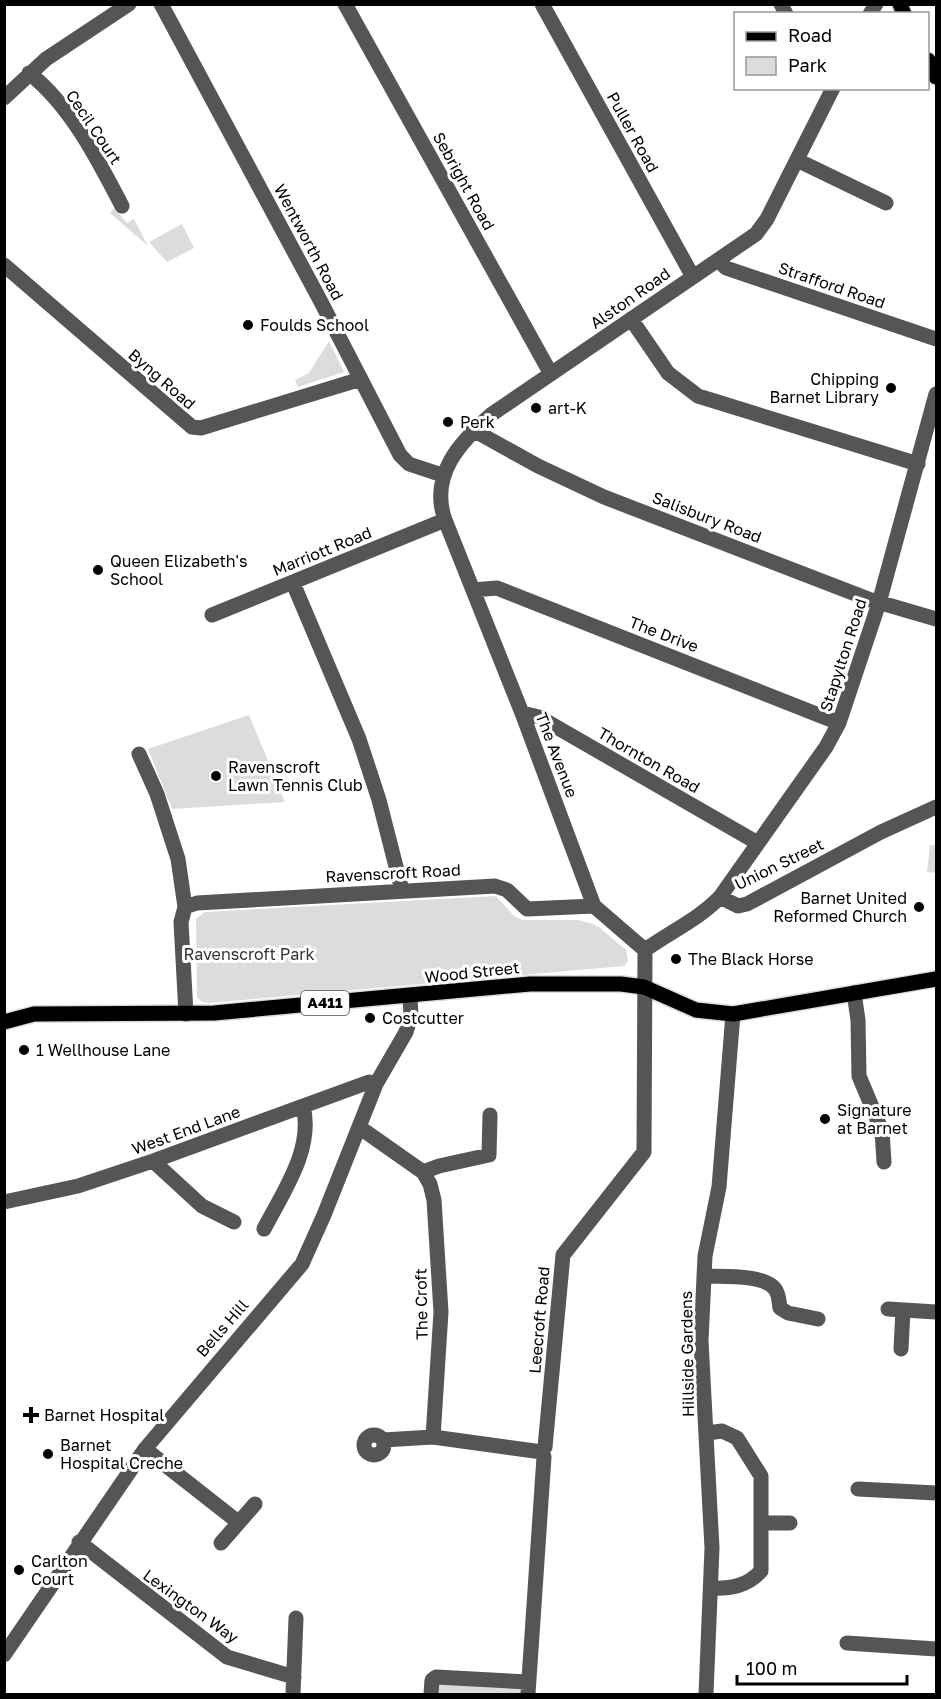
<svg xmlns="http://www.w3.org/2000/svg" width="941" height="1699" viewBox="0 0 941 1699" font-family="'Golos Text',sans-serif">
  <style>
    .green { fill: #dcdcdc }
    .lines { fill: none; stroke-linecap: round; stroke-linejoin: round }
    .major-casing { stroke: #dbdbdb; stroke-width: 18 }
    .minor { stroke: #555; stroke-width: 15 }
    .major { stroke: #000; stroke-width: 15 }
    .poi-dot { fill: #000; stroke: #fff; stroke-width: 2 }
    .labels { text-anchor: middle; stroke-width: 6; stroke-linejoin: round; paint-order: stroke }
    .shield { fill: #fff; stroke: #4c4c4c; stroke-width: 1.5 }
    .shield-label { font-size: 15px; font-weight: bold; fill: #000 }
    .street-label { font-size: 16px; fill: #000; stroke: #fff }
    .poi-label { font-size: 16px; fill: #000; stroke: #fff; text-anchor: start }
    .park-label { font-size: 16px; fill: #333; stroke: #fff }
  </style>
  <rect width="100%" height="100%" fill="#fff"/>
  <!-- green -->
  <path class="green" d="M114,208l13,15 7,-4 14,27 -38,-33z
    M182,224l12,24 -27,14 -18,-20z
    M329,341l15,31 -46,15 -3,-7 14,-7z
    M249,715l36,87 -113,7 -24,-60z
    M930,845h6v28l-9,-1z
    M496,896l18,20 9,4h55l12,3 9,4 27,23 2,11 -4,5 -46,4 -369,33 -7,-1 -5,-5 -1,-78 9,-7z
    M437,1684l84,1v9h-85z"/>
  <g class="lines">
    <defs>
      <path id="major" d="M900,4l4,10
        M928,60l8,17
        M4,1022l30,-8 180,-1 316,-29h91l23,3 52,23 37,4 203,-35"/>
    </defs>
    <!-- major casing -->
    <use href="#major" class="major-casing"/>
    <!-- minor -->
    <path class="minor" d="M161,4l159,296 80,155 9,9 33,11
      M345,4l206,370
      M542,4l151,273
      M781,4l5,10
      M870,14l6,-10
      M29,73c42,33 69,87 93,133
      M4,98l42,-39 83,-55
      M797,160l89,43
      M718,260l8,8 210,71
      M4,265l188,162 9,1 160,-49
      M631,319l37,54 30,23 220,68
      M473,430l65,36 66,31 267,103 65,19
      M293,583l66,156 20,61 23,90
      M473,590l24,-2 342,135
      M212,615l233,-95
      M522,713l17,4 217,125
      M139,754l18,40 21,65 7,48 -4,15 5,92
      M720,897l18,9 9,-2 134,-72 55,-25
      M185,907l12,-4 298,-17 12,4 20,19 67,-3
      M645,950c25,-18 54,-31 75,-53l106,-150 13,-24 40,-120 57,-209
      M854,993l4,27 1,56 23,55 2,31
      M359,1127l64,45 7,12 4,16 7,112 -8,125 109,15
      M153,1161l49,45 32,16
      M423,1172l16,-6 50,-11 1,-40
      M4,1202l74,-16 75,-25 216,-79 7,2
      M264,1229c19,-37 50,-80 39,-123
      M704,1276c18,1 60,-2 71,13 4,5 4,13 5,19l8,5 30,6
      M888,1309l48,3
      M901,1349l2,-39
      M707,1433l15,-2 15,7 24,38v95c-14,15 -30,18 -50,17
      M364 1445a10 10 0 1 1 20 0a10 10 0 1 1-20 0Z
      M383,1440l50,-3
      M145,1449l93,73
      M858,1489l78,4
      M762,1523h28
      M79,1542l148,115 67,20
      M221,1543l34,-39
      M847,1643l89,6
      M4,1655l141,-206 157,-185 22,-49 52,-131 30,-52 5,-16 -1,-20
      M293,1694l3,-76
      M431,1694l1,-14 4,-3 92,5
      M528,1694l16,-237 -2,-5 3,-5 18,-192 81,-103 1,-202 -51,-44 -72,-193 -77,-193c-16,-45 15,-78 47,-106l264,-180 11,-15 66,-131
      M706,1694l6,-146 -11,-207 4,-85 14,-69 14,-173"/>
    <!-- major -->
    <use href="#major" class="major"/>
  </g>
  <!-- markers -->
  <g class="poi-dot">
    <circle cx="248" cy="325" r="6"/>
    <circle cx="891" cy="388" r="6"/>
    <circle cx="536" cy="408" r="6"/>
    <circle cx="448" cy="422" r="6"/>
    <circle cx="98" cy="570" r="6"/>
    <circle cx="216" cy="776" r="6"/>
    <circle cx="919" cy="907" r="6"/>
    <circle cx="676" cy="959" r="6"/>
    <circle cx="370" cy="1018" r="6"/>
    <circle cx="24" cy="1050" r="6"/>
    <circle cx="825" cy="1119" r="6"/>
    <path d="M28 1406h6v6h6v6h-6v6h-6v-6h-6v-6h6z"/>
    <circle cx="48" cy="1454" r="6"/>
    <circle cx="19" cy="1570" r="6"/>
  </g>
  <g class="labels">
    <!-- shield labels -->
    <rect class="shield" x="301" y="991" width="48" height="24" rx="4.5"/>
    <g class="shield-label">
      <text x="325" y="1008">A411</text>
    </g>
    <!-- street labels -->
    <g class="street-label">
      <text transform="translate(94 127) rotate(56)" y="6">Cecil Court</text>
      <text transform="translate(633 132) rotate(61)" y="6">Puller Road</text>
      <text transform="translate(464 181) rotate(61)" y="6">Sebright Road</text>
      <text transform="translate(309 242) rotate(62)" y="6">Wentworth Road</text>
      <text transform="translate(832 285) rotate(19)" y="6">Strafford Road</text>
      <text transform="translate(630 298) rotate(-35)" y="6">Alston Road</text>
      <text transform="translate(162 379) rotate(41)" y="6">Byng Road</text>
      <text transform="translate(707 517) rotate(21)" y="6">Salisbury Road</text>
      <text transform="translate(322 551) rotate(-22)" y="6">Marriott Road</text>
      <text transform="translate(664 634) rotate(21)" y="6">The Drive</text>
      <text transform="translate(843 655) rotate(-72)" y="6">Stapylton Road</text>
      <text transform="translate(557 755) rotate(69)" y="6">The Avenue</text>
      <text transform="translate(649 760) rotate(30)" y="6">Thornton Road</text>
      <text transform="translate(779 864) rotate(-26)" y="6">Union Street</text>
      <text transform="translate(393 873) rotate(-3)" y="6">Ravenscroft Road</text>
      <text transform="translate(472 972) rotate(-6)" y="6">Wood Street</text>
      <text transform="translate(186 1130) rotate(-20)" y="6">West End Lane</text>
      <text transform="translate(421 1304) rotate(-91)" y="6">The Croft</text>
      <text transform="translate(539 1320) rotate(-85)" y="6">Leecroft Road</text>
      <text transform="translate(222 1328) rotate(-49)" y="6">Bells Hill</text>
      <text transform="translate(687 1354) rotate(-91)" y="6">Hillside Gardens</text>
      <text transform="translate(191 1606) rotate(36)" y="6">Lexington Way</text>
    </g>
    <!-- poi labels -->
    <g class="poi-label">
      <text x="260" y="331">Foulds School</text>
      <text x="879" y="385" text-anchor="end">Chipping<tspan x="879" dy="18">Barnet Library</tspan></text>
      <text x="548" y="414">art-K</text>
      <text x="460" y="428">Perk</text>
      <text x="110" y="567">Queen Elizabeth's<tspan x="110" dy="18">School</tspan></text>
      <text x="228" y="773">Ravenscroft<tspan x="228" dy="18">Lawn Tennis Club</tspan></text>
      <text x="907" y="904" text-anchor="end">Barnet United<tspan x="907" dy="18">Reformed Church</tspan></text>
      <text x="688" y="965">The Black Horse</text>
      <text x="382" y="1024">Costcutter</text>
      <text x="36" y="1056">1 Wellhouse Lane</text>
      <text x="837" y="1116">Signature<tspan x="837" dy="18">at Barnet</tspan></text>
      <text x="44" y="1421">Barnet Hospital</text>
      <text x="60" y="1451">Barnet<tspan x="60" dy="18">Hospital Creche</tspan></text>
      <text x="31" y="1567">Carlton<tspan x="31" dy="18">Court</tspan></text>
    </g>
    <!-- park labels -->
    <g class="park-label">
      <text x="249" y="960">Ravenscroft Park</text>
    </g>
  </g>
  <!-- border -->
  <rect width="941" height="1699" fill="none" stroke="#000000" stroke-width="12"/>
  <!-- legend -->
  <rect x="734" y="12" width="195" height="78" fill="#ffffff" stroke="#999999" stroke-width="1.5"/>
  <rect x="746" y="32" width="30" height="9" fill="#000000" stroke="#999999" stroke-width="1.5"/>
  <text x="788" y="42" font-size="18" fill="#000000">Road</text>
  <rect x="746" y="57" width="30" height="18" fill="#dcdcdc" stroke="#999999" stroke-width="1.5"/>
  <text x="788" y="72" font-size="18" fill="#000000">Park</text>
  <!-- scale -->
  <path d="M737 1675v9h170v-9" fill="none" stroke="#000000" stroke-width="3"/>
  <text x="746" y="1675" font-size="18" fill="#000000" stroke="#ffffff" stroke-width="4.5" paint-order="stroke">100 m</text>
</svg>
